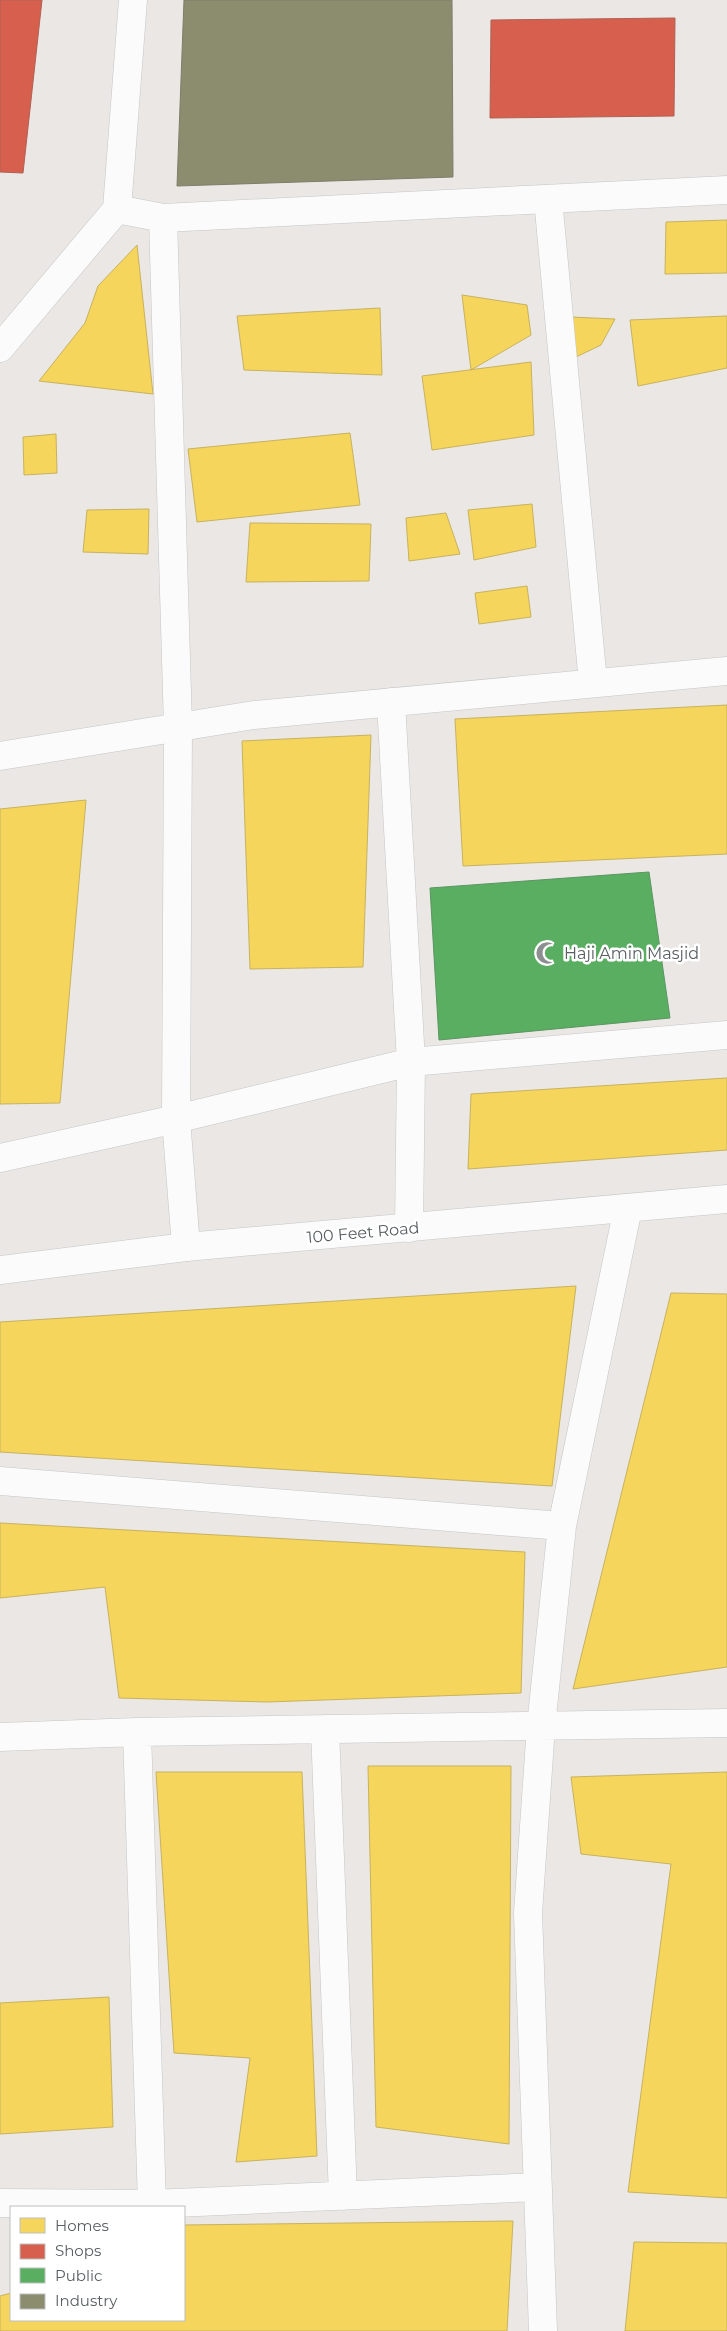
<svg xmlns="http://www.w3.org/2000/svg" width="727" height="2331" viewBox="0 0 727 2331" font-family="Montserrat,sans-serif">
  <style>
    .homes { fill: #f6d55c; stroke: #c7b25e }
    .shops { fill: #d6604d; stroke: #b06053 }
    .public { fill: #5aae61; stroke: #5a9661 }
    .industry { fill: #8c8c6e; stroke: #7d7e6a }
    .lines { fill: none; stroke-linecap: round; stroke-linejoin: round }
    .minor-casing { stroke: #c6c6c6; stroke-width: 29 }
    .tertiary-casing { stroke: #c6c6c6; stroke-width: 29 }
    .secondary-casing { stroke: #c5c6c6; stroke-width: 29 }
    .minor { stroke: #fcfbfb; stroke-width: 28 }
    .tertiary { stroke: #fcfbfb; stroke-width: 28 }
    .secondary { stroke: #fcfbfb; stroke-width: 28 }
    .labels { text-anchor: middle; stroke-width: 5; stroke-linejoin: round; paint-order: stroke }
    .poi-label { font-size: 16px; fill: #595f62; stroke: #fff; text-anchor: start }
    .street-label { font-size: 16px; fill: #595f62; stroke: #fff }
  </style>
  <rect width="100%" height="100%" fill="#eae7e4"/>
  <!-- homes -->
  <path class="homes" d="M727,220v53l-62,1 1,-52z
    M137,245l16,149 -114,-13 46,-58 13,-37z
    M462,295l65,10 4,30 -60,35z
    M380,308l2,67 -138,-5 -7,-54z
    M727,316v52l-89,18 -8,-66z
    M571,317l44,2 -14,26 -25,12z
    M531,362l3,73 -102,15 -10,-74z
    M350,433l10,72 -163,17 -9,-73z
    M56,434l1,39 -33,2 -1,-38z
    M532,504l4,43 -62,13 -6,-50z
    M149,509l-1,45 -65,-2 4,-42z
    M446,513l14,41 -51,7 -3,-43z
    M250,523l121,1 -2,57 -123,1z
    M527,586l4,31 -52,7 -4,-31z
    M727,705v149l-264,12 -8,-147z
    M371,735l-8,232 -113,2 -8,-228z
    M86,800l-26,303 -60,1v-295z
    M727,1078v72l-259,19 3,-75z
    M576,1286l-24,200 -552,-34v-130z
    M671,1293l56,1v373l-154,22z
    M0,1523l525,29 -4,141 -254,9 -148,-4 -14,-111 -105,11z
    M368,1766h143l-2,378 -133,-17z
    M156,1772h146l15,384 -81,6 14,-104 -76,-5z
    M727,1772v426l-99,-6 43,-328 -90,-10 -10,-77z
    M109,1997l4,130 -113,7v-131z
    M513,2221l-6,110h-507v-35l11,-3v27h173v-95z
    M634,2242l93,1v88h-102z"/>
  <!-- shops -->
  <path class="shops" d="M0,0h42l-19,173 -23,-1z
    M675,18l-1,98 -184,2 1,-98z"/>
  <!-- public -->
  <path class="public" d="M649,872l21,146 -231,22 -9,-152z"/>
  <!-- industry -->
  <path class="industry" d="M184,0h268l1,177 -276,9z"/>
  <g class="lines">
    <defs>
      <path id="minor" d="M548,199l45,484
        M391,702l20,360 316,-27
        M0,756l254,-41 473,-44
        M0,1158l176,-39 2,-392 -15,-509
        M186,1247l-10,-128 235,-57 -2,166
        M0,1481l562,45 66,-318
        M325,1729l18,467
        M137,1732l15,472
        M0,1737l137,-5 590,-9
        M0,2203l152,1 385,-17
        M543,2331l-15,-418 13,-187 21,-200"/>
      <path id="tertiary" d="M117,209l46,9 564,-28
        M0,348l117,-139 16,-209"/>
      <path id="secondary" d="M0,1270l186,-23 541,-48"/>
    </defs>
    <!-- minor casing -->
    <use href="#minor" class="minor-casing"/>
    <!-- tertiary casing -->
    <use href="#tertiary" class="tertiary-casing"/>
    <!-- secondary casing -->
    <use href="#secondary" class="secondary-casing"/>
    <!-- minor -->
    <use href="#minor" class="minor"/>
    <!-- tertiary -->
    <use href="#tertiary" class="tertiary"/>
    <!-- secondary -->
    <use href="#secondary" class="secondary"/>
  </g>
  <!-- icons -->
  <defs>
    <symbol id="mosque-bare" viewBox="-9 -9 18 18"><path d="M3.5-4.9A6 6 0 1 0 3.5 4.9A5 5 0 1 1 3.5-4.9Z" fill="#8c8f90" stroke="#fff" stroke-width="2.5" paint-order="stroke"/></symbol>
  </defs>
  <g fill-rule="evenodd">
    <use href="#mosque-bare" x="531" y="937" width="32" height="32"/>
  </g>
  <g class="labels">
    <!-- poi labels -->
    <g class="poi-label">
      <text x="564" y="959">Haji Amin Masjid</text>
    </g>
    <!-- street labels -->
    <g class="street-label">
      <text transform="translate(363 1232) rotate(-5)" y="6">100 Feet Road</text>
    </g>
  </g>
  <!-- legend -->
  <rect x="10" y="2206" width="175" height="115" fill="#ffffff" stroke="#bdbfc0"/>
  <rect x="20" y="2218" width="25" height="15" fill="#f6d55c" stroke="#bdbfc0"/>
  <text x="55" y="2231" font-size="15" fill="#595f62">Homes</text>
  <rect x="20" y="2244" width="25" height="15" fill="#d6604d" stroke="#bdbfc0"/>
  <text x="55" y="2256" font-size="15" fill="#595f62">Shops</text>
  <rect x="20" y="2268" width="25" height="15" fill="#5aae61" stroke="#bdbfc0"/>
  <text x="55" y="2281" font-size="15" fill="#595f62">Public</text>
  <rect x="20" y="2294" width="25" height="15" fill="#8c8c6e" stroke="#bdbfc0"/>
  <text x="55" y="2306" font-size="15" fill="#595f62">Industry</text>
</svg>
